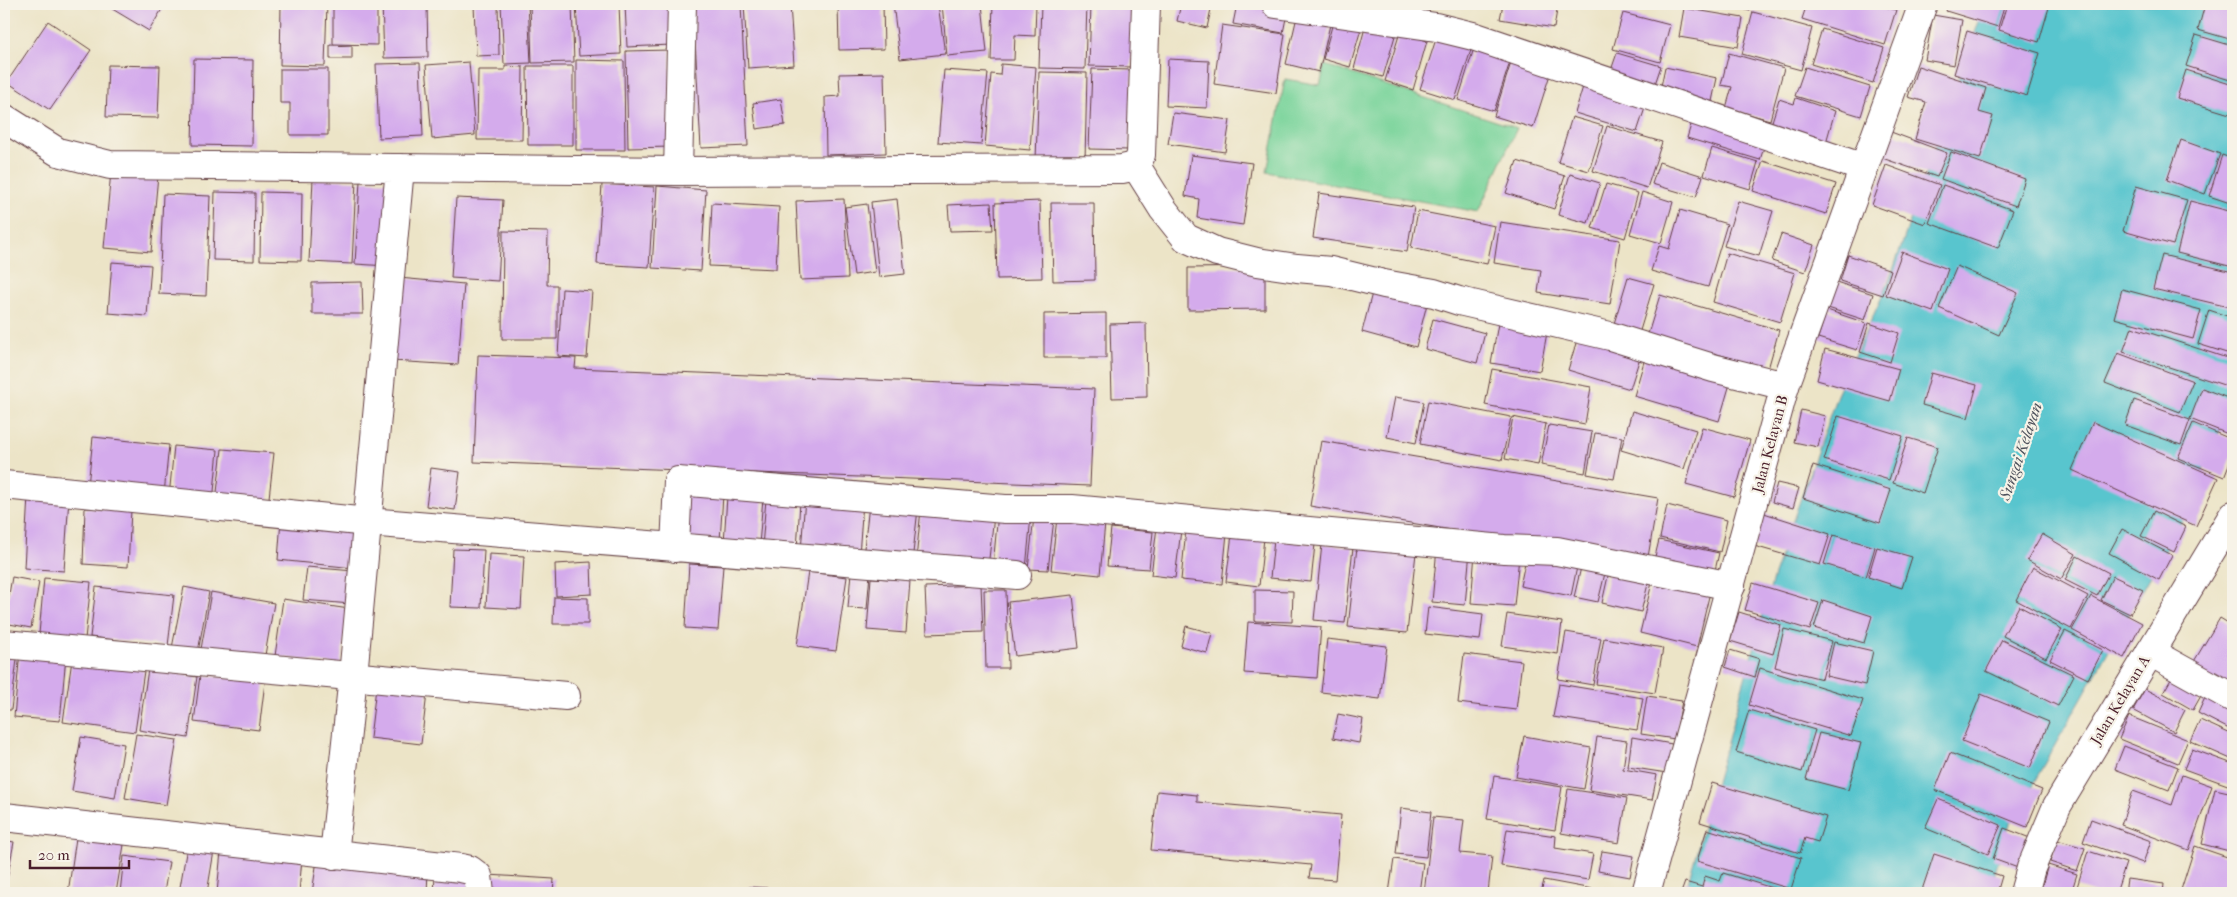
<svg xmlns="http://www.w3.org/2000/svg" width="2237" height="897" viewBox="0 0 2237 897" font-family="'IM FELL French Canon',serif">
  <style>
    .green { fill: #7ad49b; stroke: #627a63 }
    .water { fill: #58c5ce; stroke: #51727c }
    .building { fill: #d4abec }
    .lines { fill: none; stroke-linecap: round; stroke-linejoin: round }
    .minor-casing { stroke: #623d42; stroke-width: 30 }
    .tertiary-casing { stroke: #623d42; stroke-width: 30 }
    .minor { stroke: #fff; stroke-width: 28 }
    .tertiary { stroke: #fff; stroke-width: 28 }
    .labels { text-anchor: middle; stroke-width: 4.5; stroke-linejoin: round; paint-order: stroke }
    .street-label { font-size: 15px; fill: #4a1f2b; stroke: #f7f3e8 }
    .water-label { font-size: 16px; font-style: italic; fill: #4e515c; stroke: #f7f3e8 }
  </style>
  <rect width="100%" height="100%" fill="#f7f3e8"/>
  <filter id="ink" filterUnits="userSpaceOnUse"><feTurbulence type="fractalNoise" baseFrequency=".02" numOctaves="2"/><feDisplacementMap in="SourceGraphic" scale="10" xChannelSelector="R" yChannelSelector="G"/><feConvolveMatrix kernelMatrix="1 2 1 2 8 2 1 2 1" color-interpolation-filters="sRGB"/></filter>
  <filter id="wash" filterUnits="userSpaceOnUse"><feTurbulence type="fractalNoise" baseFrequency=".0096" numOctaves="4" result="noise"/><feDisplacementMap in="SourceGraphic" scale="20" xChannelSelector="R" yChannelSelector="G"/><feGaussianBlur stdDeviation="1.12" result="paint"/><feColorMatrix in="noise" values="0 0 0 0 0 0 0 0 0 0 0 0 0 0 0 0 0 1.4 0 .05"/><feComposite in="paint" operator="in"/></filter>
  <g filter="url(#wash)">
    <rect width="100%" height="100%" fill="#ece4c7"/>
    <!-- green -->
    <path class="green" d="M1325,65l192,63 -39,84 -211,-40 18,-93 35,6z"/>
    <!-- water -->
    <path class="water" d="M1985,4h248v395l-51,122 -174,307 -19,65h-304l89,-318 63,-180 53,-116z"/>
    <g id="blocks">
      <!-- building -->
      <path class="building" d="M104,4h61l-16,27z
        M281,4h46l-2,62 -45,-1z
        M333,4h44v41l-44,-1z
        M382,4h45l1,53 -44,1z
        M474,4h24l1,51 -23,1z
        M501,4h27l3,59 -27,1z
        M530,4h42l2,58 -42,1z
        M576,4h43l2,50 -42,2z
        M625,4h45l1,41 -44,2z
        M693,4h48l7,142 -47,2z
        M744,4h46l4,61 -46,3z
        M838,4h45l1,45 -45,1z
        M893,4h45l7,50 -45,5z
        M942,4h40l5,48 -40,4z
        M993,4h43l-1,32 -20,-1 -1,25h-23z
        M1041,4h46l-2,65 -46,-1z
        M1091,4h42l-2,63 -42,-1z
        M1181,4h31l-5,24 -30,-7z
        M1237,4l50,9 -4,20 -50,-9z
        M1503,4h55l-4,24 -54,-9z
        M1727,4h25l-2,7z
        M1807,4h68l21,6 -11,35 -83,-26z
        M1949,4h56l-7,23 -52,-16z
        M2007,4h43l-11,38 -40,-12z
        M2205,4h28v36l-35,-10z
        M1299,8l33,8 -13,56 -33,-8z
        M1684,8l59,10 -5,29 -59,-10z
        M1753,12l59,16 -11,42 -59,-16z
        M1623,13l47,12 -10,37 -47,-13z
        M1335,15l28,7 -13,45 -27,-8z
        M1933,15l29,5 -8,45 -29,-5z
        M1367,20l30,9 -14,48 -29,-8z
        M48,21l43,29 -41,60 -43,-28z
        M1222,25l63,9 -9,59 -62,-9z
        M1822,29l62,19 -11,35 -62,-19z
        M1967,31l73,22 -13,43 -73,-22z
        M1400,32l27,9 -14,49 -28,-9z
        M2196,35l37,11v35l-47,-15z
        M1436,39l35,11 -16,50 -35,-11z
        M330,45l22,1v13h-22z
        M1474,48l37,11 -17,52 -36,-11z
        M670,50l1,97 -43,1 -2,-97z
        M1514,53l39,12 -20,63 -39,-12z
        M1617,53l44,13 -9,27 -44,-14z
        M1729,53l55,15 -14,52 -44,-12 6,-21 -11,-2z
        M194,59l59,1 -1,86 -60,-1z
        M1168,59l41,2 -2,47 -41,-2z
        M576,60l48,1 1,89h-49z
        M469,62l6,73 -43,4 -6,-74z
        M420,63l3,73 -44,2 -3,-74z
        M1001,64l35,3 -6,83 -45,-4 6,-72 9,1z
        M108,65l52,1 -2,52 -52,-1z
        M505,66l18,1 -1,73h-45l1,-70h27z
        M527,66h46v79h-45z
        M1918,66l68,22 -7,24 14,4 -13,43 -65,-20 11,-37 -18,-5z
        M1665,67l52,11 -6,28 -52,-10z
        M1805,67l65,20 -9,29 -66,-20z
        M280,69h48v66h-38v-32h-10z
        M1092,69l40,1 -3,80 -40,-1z
        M944,70l44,3 -7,72 -43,-3z
        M2186,70l47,15v30l-56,-17z
        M1039,72l48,1 -2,88 -49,-1z
        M884,73l2,80 -60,2 -1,-58 15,-1 -1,-22z
        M1585,80l63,19 -11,33 -62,-19z
        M1796,98l39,13 -10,35 -55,-18 9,-29 15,5z
        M781,99l4,26 -29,4 -3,-26z
        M1173,113l57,7 -5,32 -57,-8z
        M1694,115l73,23 -7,22 -73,-22z
        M1572,117l31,9 -14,45 -31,-9z
        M1607,126l55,16 -15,46 -54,-17z
        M1891,132l56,21 -10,24 -55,-19z
        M2181,140l39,14 -15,40 -38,-14z
        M1712,148l46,14 -8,27 -46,-14z
        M1951,152l74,27 -9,27 -75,-27z
        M1191,155l61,8 -9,62 -46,-7 2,-19 -14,-3z
        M2222,155l11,4v45l-24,-8z
        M1517,161l48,15 -11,33 -48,-16z
        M1763,161l73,23 -10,30 -73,-23z
        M1659,162l44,14 -7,21 -44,-13z
        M1886,165l54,20 -15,39 -53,-19z
        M111,171l47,4 -7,77 -47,-4z
        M1570,174l30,9 -12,40 -30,-8z
        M313,179l43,2 -4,83 -43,-2z
        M360,181l33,1 -5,84 -33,-2z
        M602,184l52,3 -5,80 -52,-3z
        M1606,184l32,9 -13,45 -33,-10z
        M1943,185l70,25 -15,38 -69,-25z
        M657,186l49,4 -5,81 -49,-3z
        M2136,186l51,14 -14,45 -50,-14z
        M215,192l40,1 -1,68 -41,-1z
        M261,192l41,1 -1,68 -41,-1z
        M1642,192l31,10 -12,41 -31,-9z
        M1319,193l95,14 -7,45 -94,-14z
        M163,194l47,2 -4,100 -47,-2z
        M456,198l47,2 -5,81 -47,-3z
        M844,199l4,79 -48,2 -4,-79z
        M897,199l8,75 -26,3 -8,-75z
        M1040,201l2,77 -45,1 -2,-76z
        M1738,201l35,10 -14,45 -35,-10z
        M2190,201l43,11v55l-56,-14z
        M712,203l67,4 -3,62 -67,-3z
        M991,203l2,27 -43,1 -2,-26z
        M1051,203h43l1,77 -42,1z
        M867,204l8,68 -21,3 -9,-68z
        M1680,210l47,14 -19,63 -57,-16 8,-25 10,3z
        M1418,211l77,15 -8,38 -76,-16z
        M1500,222l120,18 -10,64 -72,-11 3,-23 -47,-7z
        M503,231l45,1 -1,53h10v54h-55z
        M1781,234l33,11 -9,27 -33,-11z
        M1902,252l46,17 -15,43 -47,-17z
        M1727,253l68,20 -15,49 -67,-20z
        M1848,255l43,15 -8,25 -43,-14z
        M2162,255l71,17v36l-80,-19z
        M112,262l39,3 -4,51 -39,-3z
        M1957,266l61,27 -19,42 -60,-27z
        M1265,267v42l-77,1v-42z
        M1628,277l26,7 -15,50 -26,-7z
        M399,278l65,6 -6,81 -66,-4z
        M362,282l1,32h-51v-31z
        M1836,282l37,12 -8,26 -37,-12z
        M562,289l30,2 -5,67 -29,-2z
        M1373,289l54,15 -11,43 -54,-15z
        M2122,289l79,21 -8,29 -79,-21z
        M1660,295l119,35 -11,39 -54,-16 -3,9 -63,-28z
        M1827,310l39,13 -9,27 -39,-12z
        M2209,310l24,8v37l-35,-11z
        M1106,313v45h-62v-44z
        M1499,318l49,9 -8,44 -49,-8z
        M1433,319l52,14 -8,30 -52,-14z
        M1146,323l1,74 -35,1 -2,-74z
        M1869,323l30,10 -9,29 -30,-10z
        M2132,327l101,33v28l-110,-36z
        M1579,333l63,18 -12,38 -62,-19z
        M1825,349l74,20 -9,32 -73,-21z
        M1647,351l85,26 -13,44 -85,-25z
        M2118,353l75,28 -13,31 -75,-29z
        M478,355l98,3 -1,10 519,21 -4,97 -616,-24z
        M1492,369l99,18 -6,37 -100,-19z
        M1931,373l46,12 -9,33 -46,-13z
        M2202,388l31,12v36l-43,-17z
        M1395,397l29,5 -8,41 -29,-6z
        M2134,400l56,20 -9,25 -56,-20z
        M1428,401l83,16 -9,43 -82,-16z
        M1801,410l24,6 -7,31 -24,-5z
        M1632,411l64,19 -12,39 -63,-19z
        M1838,416l65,20 -14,44 -65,-20z
        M1513,417l33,7 -8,41 -33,-6z
        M2093,422l125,56 -22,48 -124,-56z
        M2193,423l40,17v14l-9,23 -46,-19z
        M1549,425l43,7 -7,41 -44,-8z
        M1702,427l48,13 -16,57 -48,-13z
        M1595,433l27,4 -8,42 -27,-5z
        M93,437l76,8 -5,49 -76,-8z
        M1908,438l30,9 -15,46 -30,-10z
        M1321,441l337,57 -11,65 -337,-57z
        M174,446l44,4 -5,52 -44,-5z
        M222,449l52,4 -6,54 -52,-6z
        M1813,465l78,25 -11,33 -77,-25z
        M431,468l29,4 -5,38 -29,-4z
        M1777,483l22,5 -6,20 -21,-6z
        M687,492l36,3 -3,46 -36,-2z
        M28,495l41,3 -5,73 -40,-3z
        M727,496l36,2 -4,47 -35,-2z
        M805,498l58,4 -4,53 -58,-4z
        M766,499l34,2 -3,49 -35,-3z
        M869,505l49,4 -6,53 -49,-5z
        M1667,505l60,15 -7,32 -60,-14z
        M85,508l46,2 -3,57 -45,-3z
        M921,509l73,7 -6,51 -72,-7z
        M2154,511l32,16 -12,25 -33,-16z
        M998,513l33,3 -5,53 -33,-3z
        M1764,513l66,21 -10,31 -66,-19z
        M1034,517l20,2 -6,51 -20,-1z
        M1057,518l48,5 -5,52 -49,-5z
        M281,520l77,7 -4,41 -76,-8z
        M1157,527l24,3 -6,48 -24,-3z
        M1111,528l42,4 -4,37 -42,-3z
        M1186,529l41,4 -5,51 -41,-4z
        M2122,529l50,26 -13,25 -50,-27z
        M1232,534l32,4 -5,48 -33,-4z
        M2042,534l34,20 -15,25 -34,-19z
        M1833,535l42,12 -9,30 -42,-13z
        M1274,540l41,4 -4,38 -41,-4z
        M1659,540l60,13 -6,26 -60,-14z
        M1322,544l31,3 -8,76 -31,-3z
        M1357,547l59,6 -9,80 -59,-6z
        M1877,547l35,10 -10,31 -34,-11z
        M1437,548l33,3 -5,54 -33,-3z
        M453,549l31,1 -3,58 -31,-1z
        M1475,553l44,4 -5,49 -43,-3z
        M489,554l35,2 -3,53 -35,-2z
        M2077,556l32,17 -12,23 -32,-16z
        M1579,557l-8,39 -51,-10 6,-28z
        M1583,559l24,6 -9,37 -24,-5z
        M591,562l1,32 -36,2 -1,-32z
        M689,564l34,2 -5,64 -33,-2z
        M307,567l47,4 -3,33 -48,-4z
        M1610,567l40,9 -9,36 -39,-9z
        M2033,567l55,29 -17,33 -55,-29z
        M808,572l39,5 -11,74 -39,-5z
        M851,572l19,1 -3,36 -19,-1z
        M1654,574l57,14 -14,59 -57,-14z
        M2113,576l30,14 -13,24 -29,-14z
        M12,577l27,5 -8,46 -27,-5z
        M44,578l47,4 -6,57 -46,-5z
        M871,578l39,2 -4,53 -39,-3z
        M1753,583l66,20 -9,27 -65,-20z
        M981,585l2,47 -56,2 -2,-47z
        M96,587l78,8 -6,51 -78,-9z
        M184,587l25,5 -11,60 -26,-4z
        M984,590h22l2,78h-22z
        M1255,590l38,1 -1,31 -37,-1z
        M211,592l63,11 -10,58 -63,-12z
        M1073,595l6,53 -64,8 -7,-54z
        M2091,596l51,27 -18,35 -52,-28z
        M554,597l34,1v26h-35z
        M283,599l66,10 -9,56 -65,-9z
        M1823,600l49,16 -8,27 -50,-15z
        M2019,606l43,23 -16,29 -43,-22z
        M1428,607l55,7 -3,26 -55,-6z
        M1739,612l42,13 -8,29 -43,-13z
        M1507,614l55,8 -4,32 -56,-8z
        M2220,618l13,8v66l-43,-24z
        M1248,622l73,5 -4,51 -73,-5z
        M1186,626l26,7 -5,20 -26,-7z
        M1784,629l48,12 -10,38 -47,-12z
        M2065,631l38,19 -15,29 -38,-19z
        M1566,632l35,6 -8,47 -35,-6z
        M1604,638l59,10 -8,45 -59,-9z
        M1327,639l60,7 -7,53 -59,-7z
        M2002,640l72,35 -16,31 -72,-35z
        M1834,642l39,9 -8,34 -39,-9z
        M1730,650l30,9 -5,18 -30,-10z
        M20,651l46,5 -6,65 -46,-4z
        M1464,654l58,7 -6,49 -58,-7z
        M4,657l13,2 -6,51h-7z
        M72,660l72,11 -9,61 -72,-10z
        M1760,668l103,32 -12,36 -102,-31z
        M148,669l49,8 -9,61 -49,-8z
        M2177,669l30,16 -14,25 -30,-17z
        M200,675l65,7 -6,48 -65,-8z
        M377,679l51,6 -7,59 -51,-6z
        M1559,684l84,14 -6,32 -84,-13z
        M2145,689l40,21 -11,22 -41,-22z
        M2209,689l24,12v30l-35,-18z
        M1981,694l68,28 -19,46 -68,-27z
        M1647,696l35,5 -7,38 -34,-5z
        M1749,710l66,20 -13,42 -66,-20z
        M1338,714l25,5 -4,24 -26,-5z
        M2129,716l59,24 -10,23 -59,-24z
        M2200,720l33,15v25l-43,-19z
        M1819,733l42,10 -13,47 -42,-11z
        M136,734l41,6 -11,65 -41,-7z
        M1524,736l67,12 -7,41 -68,-12z
        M81,737l43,7 -9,54 -43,-7z
        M1597,737l30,4 -4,28 34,6 -5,25 -63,-10z
        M1632,737l40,7 -5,29 -39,-6z
        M2124,746l54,21 -9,23 -54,-21z
        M2192,749l41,15v23l-49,-18z
        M1950,753l92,37 -15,37 -92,-37z
        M2182,775l30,11 -23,64 -68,-25 12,-34 39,14z
        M1494,776l68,11 -7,43 -68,-11z
        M1712,783l114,34 -8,25 -13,-4 -5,15 -100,-31z
        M1568,789l59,9 -8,45 -58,-10z
        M2215,789l18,4v59l-31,-8z
        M1157,791l40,4v7l144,13 -6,65 -26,-2 2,-13 -160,-15z
        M1938,799l63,26 -13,29 -63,-26z
        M1401,808l30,4 -5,45 -30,-3z
        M1433,817l31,3 -4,33 32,3 -4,37h-64z
        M2091,819l60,22 -8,22 -60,-21z
        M2004,828l26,10 -12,30 -25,-9z
        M1507,829l49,7 -1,12 38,6 -5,26 -87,-14z
        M1707,829l94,29 -10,31 -94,-28z
        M76,838l48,7 -8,48h-48z
        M4,840l10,2 -9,48h-1z
        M2057,840l28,8 -8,23 -27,-9z
        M2195,846l38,13v34h-53z
        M187,847l27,4 -7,42h-28z
        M221,851l81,7 -3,35h-82z
        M1602,851l32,5 -4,21 -32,-6z
        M2088,851l38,12 -10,30h-20l-19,-6z
        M1934,854l68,22 -5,17h-76z
        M124,856l45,6 -5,31h-44z
        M1394,859l29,4 -4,30h-30z
        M317,860l111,11 -1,22h-115z
        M2048,865l29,9 -6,19h-17l-13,-4z
        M1723,873l66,20h-108l4,-11 17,5 3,-11 15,5z
        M488,875l66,4 -1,14h-67z
        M435,876l38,3 -1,14h-38z
        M2127,879l37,5 -1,9h-38z
        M1544,880l59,11v2h-62z
        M749,887l23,1v5h-26z"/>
    </g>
  </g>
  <g filter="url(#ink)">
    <use href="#blocks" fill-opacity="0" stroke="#623d42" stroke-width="1"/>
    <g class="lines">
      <defs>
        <path id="minor" d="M1276,4l160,23 37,9 391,132
          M4,118l54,34 52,13 568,6 444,-2 14,-3 5,-11 5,-151
          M1136,166l27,43 23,29 31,14 40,10 40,6 34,3 53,13 50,9 25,8 151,35 103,32 72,18
          M678,171l4,-167
          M4,485l364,37 649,53
          M675,548l3,-67 327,28h67l432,40 53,2 174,35
          M4,644l562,52
          M2150,652l83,46
          M4,817l457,51 9,2 8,6 2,17
          M334,855l19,-179 47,-508"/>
        <path id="tertiary" d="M1646,893l139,-507 138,-382
          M2024,893l7,-25 26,-62 176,-291"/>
      </defs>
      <!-- minor casing -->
      <use href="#minor" class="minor-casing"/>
      <!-- tertiary casing -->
      <use href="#tertiary" class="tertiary-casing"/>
      <!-- minor -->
      <use href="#minor" class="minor"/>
      <!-- tertiary -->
      <use href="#tertiary" class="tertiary"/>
    </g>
  </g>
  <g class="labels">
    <!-- street labels -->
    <g class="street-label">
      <text transform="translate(1770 444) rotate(-75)" y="5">Jalan Kelayan B</text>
      <text transform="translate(2120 700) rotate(-59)" y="5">Jalan Kelayan A</text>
    </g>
    <!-- water labels -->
    <g class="water-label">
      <text transform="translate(2020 451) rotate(-71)" y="6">Sungai Kelayan</text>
    </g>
  </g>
  <!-- margin -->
  <rect width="2237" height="897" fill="none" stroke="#f7f3e8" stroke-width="20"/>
  <!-- scale -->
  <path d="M30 860v8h99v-8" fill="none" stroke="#4a1f2b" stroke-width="2.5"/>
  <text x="38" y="860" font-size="15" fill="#4a1f2b" stroke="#f7f3e8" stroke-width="4" paint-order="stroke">20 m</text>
</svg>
